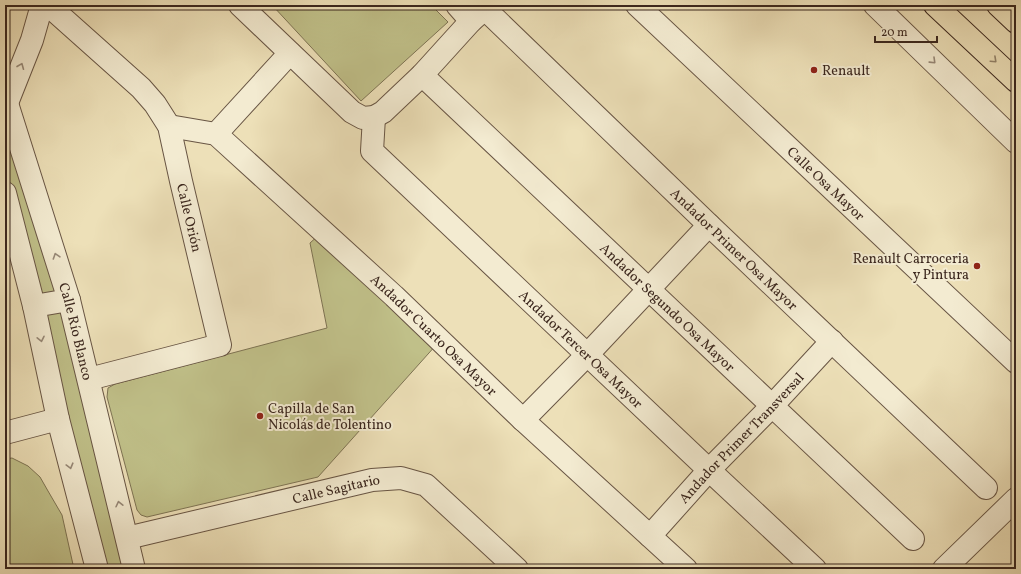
<svg xmlns="http://www.w3.org/2000/svg" width="1021" height="574" viewBox="0 0 1021 574" font-family="Vollkorn,serif">
  <style>
    .green { fill: #c0c089; stroke: #7e7454 }
    .lines { fill: none; stroke-linecap: round; stroke-linejoin: round }
    .minor-casing { stroke: #685544; stroke-width: 24 }
    .major-casing { stroke: #3b271e; stroke-width: 24 }
    .minor { stroke: #f3ebd1; stroke-width: 22 }
    .major { stroke: #ede0b8; stroke-width: 22 }
    .oneway { stroke: #94846b }
    .oneway2 { stroke: #978978 }
    .poi-dot { fill: #8f2418; stroke: #f3ebd1; stroke-width: 1.5 }
    .labels { text-anchor: middle; stroke-width: 4; stroke-linejoin: round; paint-order: stroke }
    .poi-label { font-size: 14px; fill: #3b271e; stroke: #f3ebd1; text-anchor: start }
    .street-label { font-size: 14px; fill: #3b271e; stroke: #f3ebd1 }
  </style>
  <rect width="100%" height="100%" fill="#ede0b8"/>
  <filter id="stains"><feTurbulence type="fractalNoise" baseFrequency=".005" numOctaves="4"/><feColorMatrix values="0 0 0 0 .2 0 0 0 0 .09 0 0 0 0 .02 0 0 0 .5 -.17"/></filter>
  <radialGradient id="worn" r=".72"><stop offset=".6" stop-color="#630" stop-opacity="0"/><stop offset="1" stop-color="#630" stop-opacity=".3"/></radialGradient>
  <!-- green -->
  <path class="green" d="M272,5h159l17,17 -87,79z
    M5,121l55,173 67,275h-23l-65,-272 -34,-132z
    M320,234l117,110 -119,133 -171,40 -6,-2 -4,-5 -30,-113 1,-9 7,-4 212,-56 -17,-85z
    M12,458l16,8 12,11 8,14 14,24 12,54h-69v-110z"/>
  <g class="lines">
    <defs>
      <g id="minor">
        <path id="s1" d="M48,5l93,83 14,16 14,22 12,55 39,164 -131,34"/>
        <path d="M240,5l112,107 11,6 11,-1 9,-5 39,-37 49,-54 18,-16"/>
        <path d="M457,5l14,16"/>
        <path id="s2" d="M637,5l379,357"/>
        <path d="M875,5l141,137"/>
        <path id="s3" d="M485,9l224,216 277,263"/>
        <path id="s4" d="M422,75l491,464"/>
        <path id="s5" d="M5,97l64,203 65,269"/>
        <path d="M7,103l25,-63 10,-35"/>
        <path id="s6" d="M374,117l-2,34 337,319 106,99"/>
        <path id="s7" d="M169,126l47,8 178,162 129,124 163,149"/>
        <path d="M216,134l74,-81"/>
        <path d="M5,193l29,113 24,113 39,150"/>
        <path d="M34,306l35,-6"/>
        <path d="M523,420l64,-65 122,-130"/>
        <path d="M5,433l53,-14"/>
        <path id="s8" d="M650,536l59,-66 62,-63 61,-66"/>
        <path id="s9" d="M127,538l245,-58 29,-2 25,7 91,84"/>
        <path d="M944,569l72,-70"/>
      </g>
      <path id="major" d="M935,5l81,76
        M998,5l18,17"/>
    </defs>
    <!-- minor casing -->
    <use href="#minor" class="minor-casing"/>
    <!-- major casing -->
    <use href="#major" class="major-casing"/>
    <!-- minor -->
    <use href="#minor" class="minor"/>
    <!-- major -->
    <use href="#major" class="major"/>
  </g>
  <!-- one-way arrows -->
  <defs><path id="oneway-chevron" d="M-2-3.5L2.5 0L-2 3.5" fill="none" stroke-width="1.6" stroke-linecap="round" stroke-linejoin="round"/></defs>
  <use class="oneway" href="#oneway-chevron" transform="translate(994 60) rotate(43)"/>
  <g class="oneway2">
    <use href="#oneway-chevron" transform="translate(933 61) rotate(44)"/>
    <use href="#oneway-chevron" transform="translate(21 66) rotate(-68)"/>
    <use href="#oneway-chevron" transform="translate(56 256) rotate(-108)"/>
    <use href="#oneway-chevron" transform="translate(41 339) rotate(78)"/>
    <use href="#oneway-chevron" transform="translate(70 466) rotate(75)"/>
    <use href="#oneway-chevron" transform="translate(119 504) rotate(-103)"/>
  </g>
  <!-- markers -->
  <g class="poi-dot">
    <circle cx="814" cy="70" r="4"/>
    <circle cx="977" cy="266" r="4"/>
    <circle cx="260" cy="416" r="4"/>
  </g>
  <g class="labels">
    <!-- poi labels -->
    <g class="poi-label">
      <text x="822" y="75">Renault</text>
      <text x="969" y="263" text-anchor="end">Renault Carroceria<tspan x="969" dy="16">y Pintura</tspan></text>
      <text x="268" y="413">Capilla de San<tspan x="268" dy="16">Nicolás de Tolentino</tspan></text>
    </g>
    <!-- street labels -->
    <g class="street-label">
      <text dy="5" stroke="none"><textPath href="#s2" startOffset="260">Calle Osa Mayor</textPath></text>
      <text dy="5" stroke="none"><textPath href="#s1" startOffset="266">Calle Orión</textPath></text>
      <text dy="5" stroke="none"><textPath href="#s3" startOffset="346">Andador Primer Osa Mayor</textPath></text>
      <text dy="5" stroke="none"><textPath href="#s4" startOffset="338">Andador Segundo Osa Mayor</textPath></text>
      <text dy="5" stroke="none"><textPath href="#s5" startOffset="245">Calle Río Blanco</textPath></text>
      <text dy="5" stroke="none"><textPath href="#s7" startOffset="344">Andador Cuarto Osa Mayor</textPath></text>
      <text dy="5" stroke="none"><textPath href="#s6" startOffset="322">Andador Tercer Osa Mayor</textPath></text>
      <text dy="5" stroke="none"><textPath href="#s8" startOffset="134">Andador Primer Transversal</textPath></text>
      <text dy="5" stroke="none"><textPath href="#s9" startOffset="215">Calle Sagitario</textPath></text>
    </g>
  </g>
  <!-- margin -->
  <rect width="1021" height="574" fill="none" stroke="#ede0b8" stroke-width="20"/>
  <rect x="6" y="6" width="1009" height="562" fill="none" stroke="#3b271e" stroke-width="2"/>
  <rect x="10" y="10" width="1001" height="554" fill="none" stroke="#3b271e"/>
  <!-- scale -->
  <path d="M875 36v6h62v-6" fill="none" stroke="#3b271e" stroke-width="2"/>
  <text x="881" y="36" font-size="12" fill="#3b271e" stroke="#f3ebd1" stroke-width="3" paint-order="stroke">20 m</text>
  <rect width="100%" height="100%" filter="url(#stains)"/>
  <rect width="100%" height="100%" fill="url(#worn)"/>
</svg>
